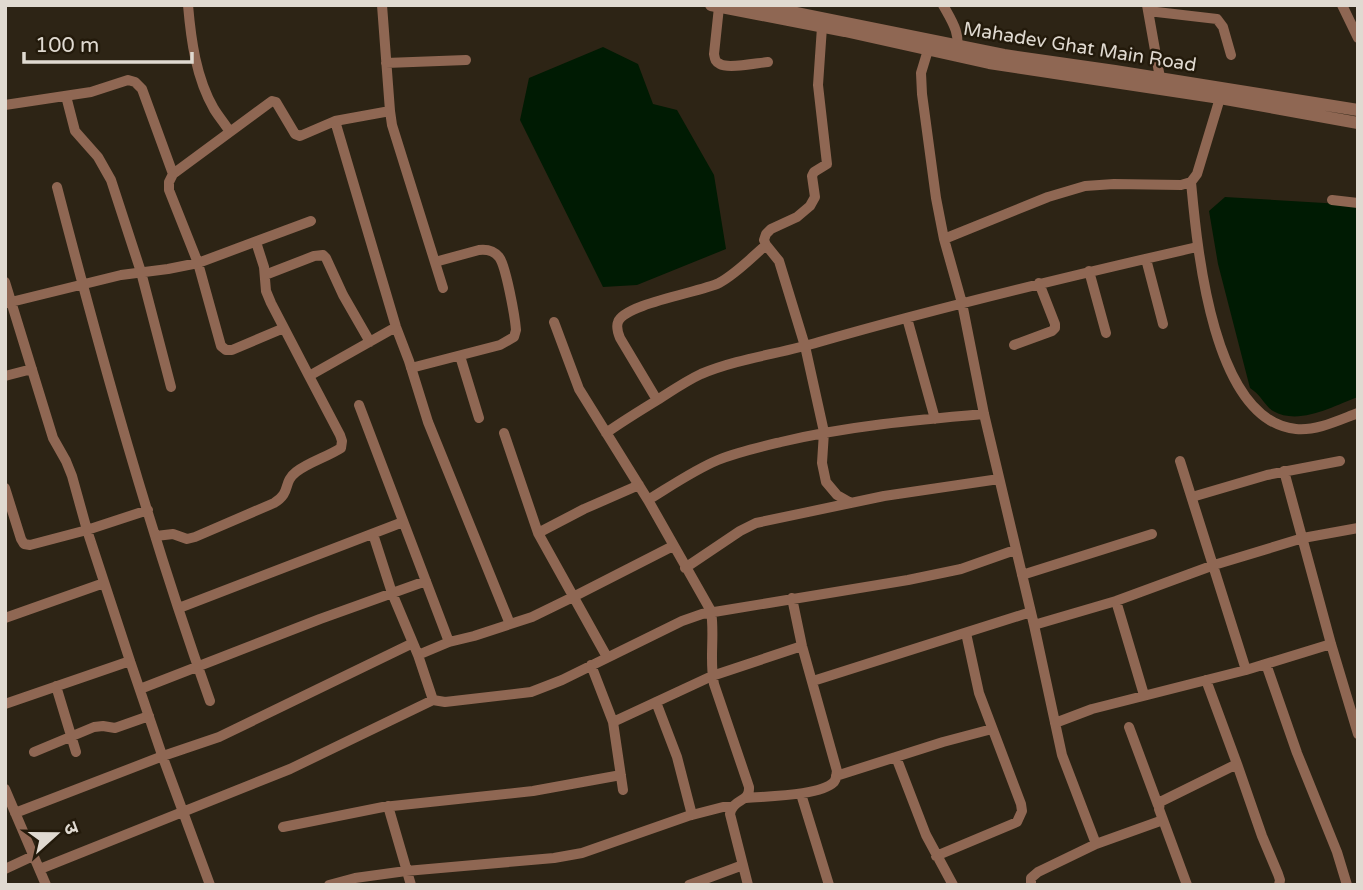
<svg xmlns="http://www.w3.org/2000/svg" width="1363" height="890" viewBox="0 0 1363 890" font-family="'Varela Round','Noto Sans Devanagari',sans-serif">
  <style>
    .water { fill: #001b03 }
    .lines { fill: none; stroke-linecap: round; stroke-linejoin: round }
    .minor { stroke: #8f6753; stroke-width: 10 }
    .tertiary { stroke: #8f6753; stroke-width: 12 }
    .labels { text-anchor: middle; stroke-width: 5; stroke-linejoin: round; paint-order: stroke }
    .street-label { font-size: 19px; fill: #e0dad1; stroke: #231a0b }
  </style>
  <rect width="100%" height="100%" fill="#2d2415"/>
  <!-- water -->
  <path class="water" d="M603,47l35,17 15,40 24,6 37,65 12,74 -89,36 -34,2 -83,-167 9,-42z
    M1225,197l133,8v192c-25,9 -59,29 -85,14 -8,-5 -12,-16 -23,-23l-32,-124 -9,-53z"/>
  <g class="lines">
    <!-- minor -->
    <path class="minor" d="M188,5c3,35 8,73 26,104 5,8 11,15 16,23
      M382,5l8,106 2,14 51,163
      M943,5c10,18 17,27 14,48
      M1147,5l13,73
      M1342,5l16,33
      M719,7l-5,47c1,5 1,8 6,10 8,5 37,-1 48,-2
      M1148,11l69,8 6,8 8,28
      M822,27l-4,58 9,79 -13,8 -2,4 3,21 -5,9 -13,11 -26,12 -5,5 -2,6 2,5 13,16 26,85 19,86 -2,31 4,19 11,13 14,8
      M928,50l-7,23 1,21 14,104 8,41 18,64 22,111 50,211 28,130 34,89
      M386,63l80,-3
      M66,96l9,35 23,26 13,23 30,92 30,115
      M5,105l86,-13 37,-12 7,2 7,7 31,85
      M335,121l61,206 13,34 19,61 82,202
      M1191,182c6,64 21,239 105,247 21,2 43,-9 62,-16
      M57,187c45,173 93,346 153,514
      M1332,200l26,3
      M944,239l104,-42 37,-11 29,-2 67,1 10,-3 6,-8 23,-76
      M256,242l8,25 2,24 5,12 38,73 87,-49
      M1146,259l17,65
      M1089,271l17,62
      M265,275l49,-19 9,-1 3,3 17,37 27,47
      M5,282l48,156 13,23 6,15 15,54 43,131 32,94 48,130
      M7,303l114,-28 47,-6 30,-6 113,-42
      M907,318l28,101
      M554,322l25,67 69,111 63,111c4,24 -2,49 3,73l35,103c1,16 -16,11 -19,27l18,71
      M284,328l-52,22h-6l-5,-4 -23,-83 -29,-73v-8l4,-8 99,-73 4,1 19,32 5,2 35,-15 55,-10
      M1014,345l38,-14 3,-3v-4l-16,-41
      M460,356l19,62
      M411,368l89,-23 14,-8 2,-7c-1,-13 -10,-64 -17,-73 -5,-6 -12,-8 -20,-7l-44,12
      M5,376l27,-7
      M657,400l-37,-62c-2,-5 -4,-11 -2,-16 6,-18 83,-30 101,-39 17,-9 32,-25 47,-38
      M359,405l90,237
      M504,433l34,100 69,124
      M606,433c17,-12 35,-23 53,-34 14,-9 27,-18 42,-25 39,-16 78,-20 118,-32 125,-36 251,-66 378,-95
      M1180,461l66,209
      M1284,471l47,173 27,90
      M5,488l16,51 3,5 6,1 57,-15 61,-20
      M1192,497l75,-22 73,-14
      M648,500c23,-14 46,-30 70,-40 20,-8 42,-13 63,-18 67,-16 134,-22 203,-28
      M538,533l46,-24 55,-24
      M373,534l19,59 26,62 15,45
      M156,536l17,-2 14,5 8,-2 79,-34c18,-11 8,-20 22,-31 13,-10 31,-15 45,-24l1,-7 -2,-6 -31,-59
      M685,568l55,-37 16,-8 128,-27 115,-17
      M1022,575l130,-41
      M1116,601l28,94
      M179,608l224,-86
      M5,618l99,-35
      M1034,625l82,-24 98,-36 89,-27 55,-10
      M418,655l31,-13 25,-6 58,-19 41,-20 100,-51
      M1266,664l31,89 40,99 10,33
      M591,665l22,57 10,68
      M813,681l218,-69
      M56,686l20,66
      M140,689l180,-70 106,-38
      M656,702l21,55 15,58
      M5,704l125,-43
      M613,722l99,-46 90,-30
      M1055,723l37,-14 154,-39 85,-26
      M1129,727l29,78
      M34,752l60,-25 9,-1 12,2 34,-12
      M896,757l30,78 27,50
      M1237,764l25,72 16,38 2,6 -1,5
      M836,776l107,-34 49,-13
      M5,789l41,96
      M801,794l28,91
      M746,798c21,-2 74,-2 88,-16 3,-4 2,-7 3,-11l-35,-125 -10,-48
      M388,806l23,79
      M15,813l148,-57 56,-19 194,-94
      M283,827l100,-20 150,-16 88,-16
      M936,856l81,-34 5,-11 -1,-7 -42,-111 -13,-60
      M5,869l28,-13
      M40,869l250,-100 143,-69 12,2 86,-10 31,-12 120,-59 20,-7 206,-34 53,-11 54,-19
      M329,885l26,-7 51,-7 148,-13 28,-5 106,-37 35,-9h8
      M689,885l54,-20
      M1031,885v-7l7,-6 58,-28 67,-24
      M1187,885l-28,-76 1,-7 77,-38 -31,-84"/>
    <!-- tertiary -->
    <path class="tertiary" d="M711,5l134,26 144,32 231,35 138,25
      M757,5l247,50 111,16 243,39"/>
  </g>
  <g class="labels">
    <!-- street labels -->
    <g class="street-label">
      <text transform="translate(1080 46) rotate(9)" y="7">Mahadev Ghat Main Road</text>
    </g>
  </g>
  <!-- border -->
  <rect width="1363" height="890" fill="none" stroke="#e0dad1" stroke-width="14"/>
  <!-- north arrow -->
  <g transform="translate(56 834) rotate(69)" stroke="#231a0b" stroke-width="5" paint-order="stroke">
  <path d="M0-5L12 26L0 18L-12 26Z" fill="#e0dad1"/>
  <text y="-10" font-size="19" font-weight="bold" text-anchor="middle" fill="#e0dad1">उ</text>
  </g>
  <!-- scale -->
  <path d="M24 52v10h168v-10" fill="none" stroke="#e0dad1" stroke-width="3.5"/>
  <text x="35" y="52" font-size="21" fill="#e0dad1" stroke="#231a0b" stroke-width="5" paint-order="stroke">100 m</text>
</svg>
